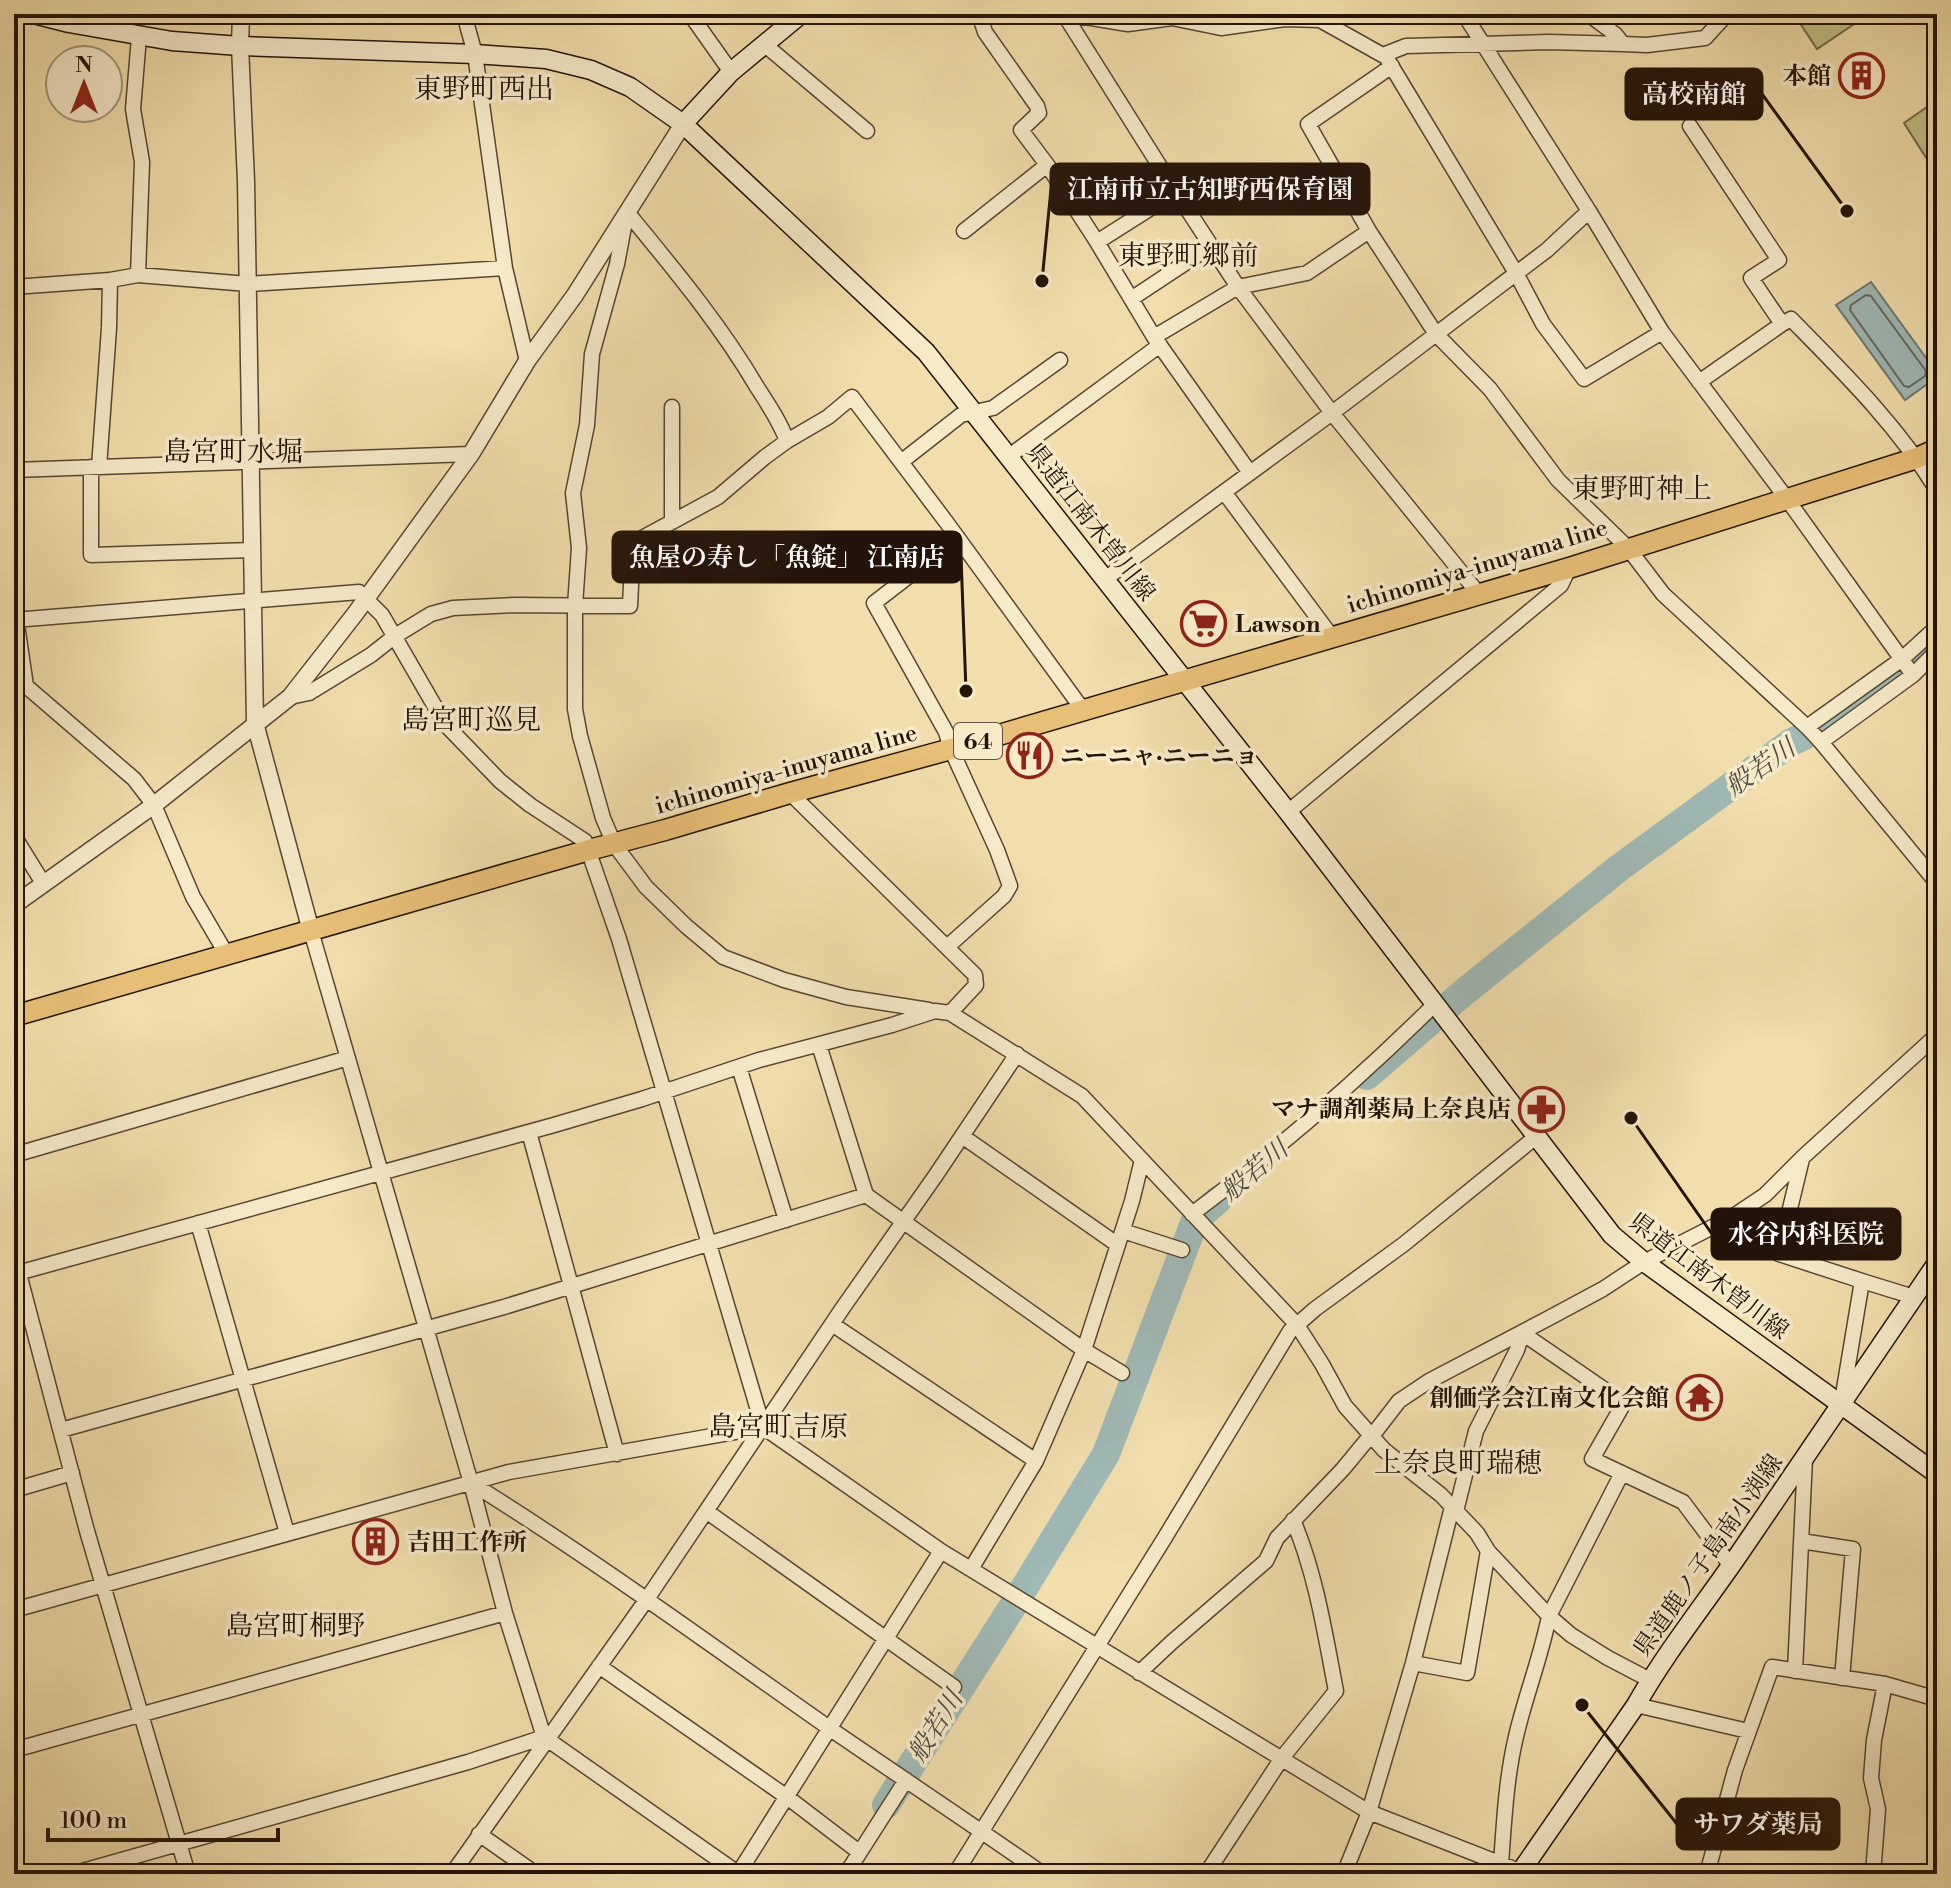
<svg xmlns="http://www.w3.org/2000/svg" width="1951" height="1888" viewBox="0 0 1951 1888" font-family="'Libre Bodoni','Noto Serif JP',serif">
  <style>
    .green { fill: #c0c085; stroke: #726a48; stroke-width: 2 }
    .water { fill: #9fb9b5; stroke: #6d7771; stroke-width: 2 }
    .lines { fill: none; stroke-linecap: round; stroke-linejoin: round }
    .shore { stroke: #616660; stroke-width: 2 }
    .river { stroke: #9fb9b5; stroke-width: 28 }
    .minor-casing { stroke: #564632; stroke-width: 17 }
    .tertiary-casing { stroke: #564632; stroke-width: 19 }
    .secondary-casing { stroke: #23130a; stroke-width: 21 }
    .primary-casing { stroke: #23130a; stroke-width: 23 }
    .minor { stroke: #f6eac9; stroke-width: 14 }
    .tertiary { stroke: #f6eac9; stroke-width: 16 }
    .secondary { stroke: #f6eac9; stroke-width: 18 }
    .primary { stroke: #e8bf76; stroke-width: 20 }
    .labels { text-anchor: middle; stroke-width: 7; stroke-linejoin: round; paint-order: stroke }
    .shield { fill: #f6eac9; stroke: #625443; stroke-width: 2 }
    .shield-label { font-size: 22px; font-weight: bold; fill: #23130a }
    .poi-label { font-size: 24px; font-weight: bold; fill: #23130a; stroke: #f6eac9; text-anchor: end }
    .street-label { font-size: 24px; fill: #23130a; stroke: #f6eac9 }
    .water-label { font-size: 26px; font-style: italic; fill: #4e4d46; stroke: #f6eac9 }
    .quarter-label { font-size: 28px; fill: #23130a; stroke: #f6eac9 }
    .leader { fill: none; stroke: #23130a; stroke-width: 3 }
    .callout-dot { fill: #23130a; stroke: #f6eac9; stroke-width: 3 }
    .callout { fill: #23130a; stroke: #23130a; stroke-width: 3 }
    .callout-label { font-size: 26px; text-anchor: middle; font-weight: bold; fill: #fff }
  </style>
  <rect width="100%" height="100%" fill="#f1deac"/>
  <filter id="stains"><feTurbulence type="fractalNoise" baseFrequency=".0025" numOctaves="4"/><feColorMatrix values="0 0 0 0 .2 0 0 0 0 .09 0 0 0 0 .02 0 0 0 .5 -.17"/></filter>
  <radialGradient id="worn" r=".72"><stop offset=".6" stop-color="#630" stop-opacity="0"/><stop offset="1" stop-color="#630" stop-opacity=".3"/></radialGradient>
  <!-- green -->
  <path class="green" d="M1794,14h75l-52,35z
    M1937,100v75l-33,-52z"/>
  <!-- water -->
  <path class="water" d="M1871,282l66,91v4l-32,23 -69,-95z"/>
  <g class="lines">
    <!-- shore -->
    <path class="shore" d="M1866,295l5,1 55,75 -1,5 -16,11 -5,-1 -54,-76 1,-5z"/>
    <!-- river -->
    <path class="river" d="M1367,1076l96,-83 156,-125 171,-125 38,-19 65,-48 35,-34
      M886,1805l132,-207 88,-144 88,-231 8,-9 16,-14"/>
    <defs>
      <path id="minor" d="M464,14l11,40 30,214 22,93
        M690,14l41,58
        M979,14l6,18 52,74 2,7 -18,17 27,36 49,76 57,95 96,136
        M1064,14l112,178 62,95 94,126 146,180
        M1067,14l61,10 44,-6 49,10 64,-9 35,1 66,37 130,216 27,51 41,55 78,-47 -73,-121 -125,-197
        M1588,14l27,20 8,10 24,1 58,-7 22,-24
        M764,44l103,87
        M1383,55l23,-9 143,-4 74,2
        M1392,66l-84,58 61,107 67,103 54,55 68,91 70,68 35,46 144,133 14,15 116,141
        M1690,126l89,134 -28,18 31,46 9,-5c53,54 106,106 146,171
        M627,212c46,56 93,112 130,175 11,17 23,35 30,54
        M626,216l-9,48 -25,90 -5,71 -14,68 6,55 -4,58v103l5,27 23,82 11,26 32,43 40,39 37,31 61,23 62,17 83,13
        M964,231l83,-66
        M1097,242l79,-50
        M138,275l4,-113 -9,-53 6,-72
        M14,287l96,-7 28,-5 110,9 257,-16
        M1131,299l80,-53
        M1662,332l125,167 126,176
        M1154,337l84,-50 69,-14 62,-42
        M1699,382l83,-58
        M1008,457l152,-112
        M901,462l60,-47 32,-7 67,-48
        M91,467v88l161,-5
        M99,467l10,-139 1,-48
        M14,470l457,-16
        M1224,492l108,145
        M672,522v-115
        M1105,579l227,-166 215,-163 42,-39
        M14,604l12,82 108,93 20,26 39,92 34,58
        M14,620l345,-28 23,23 63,109 55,57 30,24 55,36 34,98 144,488
        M290,697l19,-4 62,-38 24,-19 36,-22 22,-6 62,-3 115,1 3,-63 85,-46 47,-40 22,-16 41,-24 24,-20 95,126 136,187
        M1807,727l95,-68 35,-32
        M1821,742l92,-67 24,-24
        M790,793l185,182 1,10 -26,28
        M1288,812l273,-227 8,-17
        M14,836l29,47
        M311,931l160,552 34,130 39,124 195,137
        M947,947l57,-51 6,-10 -13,-36 -46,-101 -5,-17 -72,-129 84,-65
        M819,1045l47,150
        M739,1067l47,153
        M529,1132l88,322
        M962,1136l156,109
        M14,1155l334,-97
        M1802,1159l-23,95 83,27 -20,120
        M1192,1214c86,-64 167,-135 243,-210
        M198,1223l89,310
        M1123,1231l59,19
        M14,1255l73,276 101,343
        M14,1274l540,-149 88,-26 117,-39 133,-35 43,-14 15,2 132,83 215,229 25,39 23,42 39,44 57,45 36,38 11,18 61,65 22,19 37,23 42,22
        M1862,1281l52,16
        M832,1324l204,137
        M61,1430l443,-123 362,-112 218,155 38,23
        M1372,1436l27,-35 30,-20 120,-63 54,-29 41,-27 88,-45 33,-22 38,-38 134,-122
        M471,1483c124,77 241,163 361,247 70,48 141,95 211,144
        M14,1490l58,-17
        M1452,1507l-39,156 54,10 21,-122
        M706,1511l248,176
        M1456,1511l20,-80 41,-81 5,-17 102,70 -32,56 91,43 48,64
        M1801,1541l52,8 -11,129
        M971,1569l65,-108 48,-111 48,-149 10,-41
        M14,1610l495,-138 254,-45 178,124 428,261 158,62
        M599,1666l188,131 72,55
        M1795,1671l10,-213
        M1139,1673l33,-31 94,-81 11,-23 66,-69 28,-34
        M1636,1705l112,26
        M14,1750l491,-137
        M479,1834l57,40
        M1501,1864c3,-41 5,-83 14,-123 9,-42 26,-83 34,-125l73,-143
        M72,1874l396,-112 76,-25
        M452,1874l195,-275 195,-290 94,-134 81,-121
        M738,1874l203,-323
        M846,1874l60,-94
        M955,1874l209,-335 126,-208 25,-22 89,-65 133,-108
        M1206,1874l76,-116 54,-67c-11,-57 -20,-117 -43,-171
        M1344,1874l25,-62 44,-149
        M1707,1874l28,-104 37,-103 113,17 52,15
        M1873,1874l5,-65 -7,-31 3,-38 11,-56"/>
      <path id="tertiary" d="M241,14l-1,32 6,135 9,542 56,208
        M14,905l140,-100 136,-108 65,-83 116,-160 56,-93 48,-66 108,-171"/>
      <path id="secondary" d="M34,14l35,9 103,18 68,5 235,8 71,5 45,11 39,17 53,37 243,228 362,460 324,423 32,27 293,212
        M683,124l48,-52 70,-58
        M1519,1874l117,-169c30,-53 68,-100 103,-151 66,-97 132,-194 198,-291"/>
      <path id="primary" d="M14,1016l575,-166 76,-20 125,-37 161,-44 618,-181 348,-110 20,-9"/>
    </defs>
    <!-- minor casing -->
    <use href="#minor" class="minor-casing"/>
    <!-- tertiary casing -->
    <use href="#tertiary" class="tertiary-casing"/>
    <!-- secondary casing -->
    <use href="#secondary" class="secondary-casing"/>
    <!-- primary casing -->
    <use href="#primary" class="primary-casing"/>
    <!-- minor -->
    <use href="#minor" class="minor"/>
    <!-- tertiary -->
    <use href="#tertiary" class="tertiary"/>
    <!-- secondary -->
    <use href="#secondary" class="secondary"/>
    <!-- primary -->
    <use href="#primary" class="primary"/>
  </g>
  <!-- icons -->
  <defs>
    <symbol id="building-ring" viewBox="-11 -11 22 22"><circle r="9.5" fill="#f6eac9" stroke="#8f2418" stroke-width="1.5"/><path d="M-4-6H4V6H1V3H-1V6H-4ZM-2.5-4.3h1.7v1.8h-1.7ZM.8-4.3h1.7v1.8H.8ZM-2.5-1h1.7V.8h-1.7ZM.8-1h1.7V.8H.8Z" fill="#8f2418"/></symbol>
    <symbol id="supermarket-ring" viewBox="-11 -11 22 22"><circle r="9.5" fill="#f6eac9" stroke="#8f2418" stroke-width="1.5"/><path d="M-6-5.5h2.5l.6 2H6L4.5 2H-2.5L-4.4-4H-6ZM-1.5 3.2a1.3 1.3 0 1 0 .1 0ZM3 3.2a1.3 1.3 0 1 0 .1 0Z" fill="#8f2418"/></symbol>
    <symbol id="restaurant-ring" viewBox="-11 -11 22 22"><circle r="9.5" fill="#f6eac9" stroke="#8f2418" stroke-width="1.5"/><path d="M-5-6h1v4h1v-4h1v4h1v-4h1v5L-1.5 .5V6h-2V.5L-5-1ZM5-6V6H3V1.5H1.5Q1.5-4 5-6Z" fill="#8f2418"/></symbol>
    <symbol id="pharmacy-ring" viewBox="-11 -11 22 22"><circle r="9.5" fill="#f6eac9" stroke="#8f2418" stroke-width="1.5"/><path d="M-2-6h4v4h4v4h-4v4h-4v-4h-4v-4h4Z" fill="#8f2418"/></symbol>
    <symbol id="temple-ring" viewBox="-11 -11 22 22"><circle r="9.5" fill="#f6eac9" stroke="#8f2418" stroke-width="1.5"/><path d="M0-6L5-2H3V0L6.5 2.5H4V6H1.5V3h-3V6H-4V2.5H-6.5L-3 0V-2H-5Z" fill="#8f2418"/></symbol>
  </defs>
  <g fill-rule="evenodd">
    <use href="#building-ring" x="1836" y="50" width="51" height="51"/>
    <use href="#supermarket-ring" x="1178" y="598" width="51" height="51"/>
    <use href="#restaurant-ring" x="1004" y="730" width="51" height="51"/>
    <use href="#pharmacy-ring" x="1516" y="1084" width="51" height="51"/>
    <use href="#temple-ring" x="1674" y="1372" width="51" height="51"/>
    <use href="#building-ring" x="350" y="1516" width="51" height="51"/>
  </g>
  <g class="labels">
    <!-- shield labels -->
    <rect class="shield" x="954" y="723" width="48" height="36" rx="6"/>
    <g class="shield-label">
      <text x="978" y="749">64</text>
    </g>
    <!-- poi labels -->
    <g class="poi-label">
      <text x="1831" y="84">本館</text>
      <text x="1235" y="632" text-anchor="start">Lawson</text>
      <text x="1060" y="764" text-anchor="start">ニーニャ·ニーニョ</text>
      <text x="1511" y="1117">マナ調剤薬局上奈良店</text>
      <text x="1669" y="1406">創価学会江南文化会館</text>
      <text x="407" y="1550" text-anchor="start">吉田工作所</text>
    </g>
    <!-- street labels -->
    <g class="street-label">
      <text transform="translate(1091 522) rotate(52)" y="8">県道江南木曽川線</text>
      <text transform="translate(1477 566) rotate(-17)" y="8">ichinomiya-inuyama line</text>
      <text transform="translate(786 769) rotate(-16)" y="8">ichinomiya-inuyama line</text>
      <text transform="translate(1709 1276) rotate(37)" y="8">県道江南木曽川線</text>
      <text transform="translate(1708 1555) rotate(-55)" y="8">県道鹿ノ子島南小渕線</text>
    </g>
    <!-- water labels -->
    <g class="water-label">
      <text transform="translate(1760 767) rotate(-35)" y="9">般若川</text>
      <text transform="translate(1254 1170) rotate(-40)" y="9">般若川</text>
      <text transform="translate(935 1726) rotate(-58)" y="9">般若川</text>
    </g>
    <!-- quarter labels -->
    <g class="quarter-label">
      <text x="484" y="98">東野町西出</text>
      <text x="1188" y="265">東野町郷前</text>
      <text x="233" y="461">島宮町水堀</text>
      <text x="1642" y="498">東野町神上</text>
      <text x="471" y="729">島宮町巡見</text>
      <text x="778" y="1436">島宮町吉原</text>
      <text x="1458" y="1472">上奈良町瑞穂</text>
      <text x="295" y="1635">島宮町桐野</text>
    </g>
  </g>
  <!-- callouts -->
  <path class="leader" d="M1847 211L1762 94M1042 281L1051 189M966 691L961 557M1631 1118L1712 1234M1582 1705L1677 1824"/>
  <g class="callout-dot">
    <circle cx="1847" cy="211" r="8"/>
    <circle cx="1042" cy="281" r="8"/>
    <circle cx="966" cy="691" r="8"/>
    <circle cx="1631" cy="1118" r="8"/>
    <circle cx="1582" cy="1705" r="8"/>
  </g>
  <g class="callout">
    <rect x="1626" y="69" width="136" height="50" rx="8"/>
    <rect x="1051" y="164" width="318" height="50" rx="8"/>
    <rect x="613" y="532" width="348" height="50" rx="8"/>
    <rect x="1712" y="1209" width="188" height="50" rx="8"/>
    <rect x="1677" y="1799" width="162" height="50" rx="8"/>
  </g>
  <g class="callout-label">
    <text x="1694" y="103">高校南館</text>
    <text x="1210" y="198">江南市立古知野西保育園</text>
    <text x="787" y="566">魚屋の寿し「魚錠」 江南店</text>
    <text x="1806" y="1243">水谷内科医院</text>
    <text x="1758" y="1833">サワダ薬局</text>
  </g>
  <!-- margin -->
  <rect width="1951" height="1888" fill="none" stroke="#f1deac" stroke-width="48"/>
  <rect x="16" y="16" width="1919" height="1856" fill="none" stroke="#23130a" stroke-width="4"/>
  <rect x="24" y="24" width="1903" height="1840" fill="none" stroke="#23130a" stroke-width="2"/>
  <!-- north arrow -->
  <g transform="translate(84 84)"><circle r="38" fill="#f6eac9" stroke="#a2947d" stroke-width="2"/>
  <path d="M0-6L14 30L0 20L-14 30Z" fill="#8f2418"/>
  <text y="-12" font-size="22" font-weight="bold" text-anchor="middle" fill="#23130a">N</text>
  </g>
  <!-- scale -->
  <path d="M48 1828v12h230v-12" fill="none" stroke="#23130a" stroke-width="4"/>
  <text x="60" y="1828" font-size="24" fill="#23130a" stroke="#f6eac9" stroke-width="6" paint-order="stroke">100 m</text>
  <rect width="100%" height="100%" filter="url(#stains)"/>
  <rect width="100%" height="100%" fill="url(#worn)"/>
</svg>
